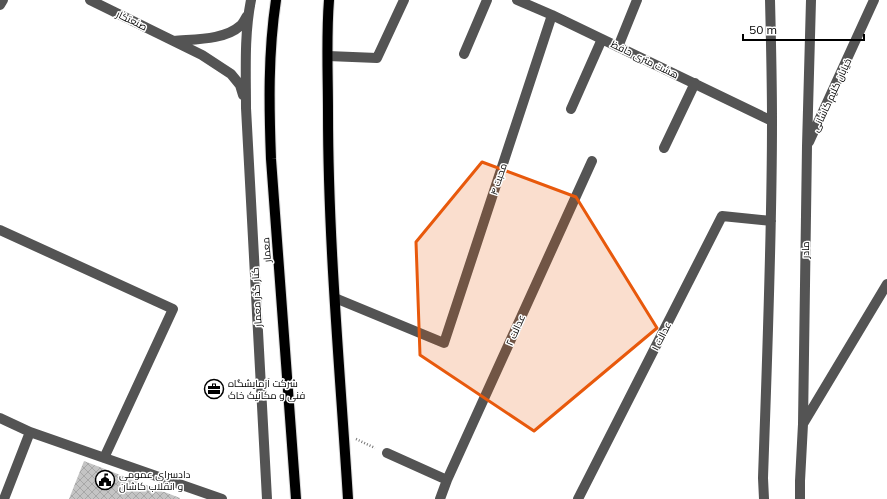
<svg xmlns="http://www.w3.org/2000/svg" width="887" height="499" viewBox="0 0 887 499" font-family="Mulish,Cairo,sans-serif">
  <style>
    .building { fill: url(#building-cross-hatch) }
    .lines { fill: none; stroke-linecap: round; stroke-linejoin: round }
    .major-casing { stroke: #dbdbdb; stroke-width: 12 }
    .path { stroke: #767676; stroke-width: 2.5; stroke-dasharray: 1 2; stroke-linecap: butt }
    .minor { stroke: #545454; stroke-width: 10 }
    .major { stroke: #000; stroke-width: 10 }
    .marked { fill: #e8590c; fill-opacity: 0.2; stroke: #e8590c; stroke-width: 3; stroke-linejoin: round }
    .labels { text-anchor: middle; stroke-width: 3; stroke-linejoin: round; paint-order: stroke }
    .street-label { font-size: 10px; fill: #000; stroke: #fff }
    .poi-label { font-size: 10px; fill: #000; stroke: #fff; text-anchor: start }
  </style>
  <defs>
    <pattern id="building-cross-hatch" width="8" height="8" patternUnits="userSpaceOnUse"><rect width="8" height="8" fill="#c4c4c4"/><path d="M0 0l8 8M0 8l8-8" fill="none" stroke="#a7a7a7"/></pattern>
  </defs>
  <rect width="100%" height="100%" fill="#fff"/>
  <!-- building -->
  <path class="building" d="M84,461l96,37v1h-111z"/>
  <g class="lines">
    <defs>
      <path id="major" d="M276,0c-8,53 -7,106 -5,159l25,340
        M329,0c-3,37 -1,75 -1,112 0,129 12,258 20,387"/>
    </defs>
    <!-- major casing -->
    <use href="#major" class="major-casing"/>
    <!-- path -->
    <path class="path" d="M356,439l19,9"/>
    <!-- minor -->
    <path class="minor" d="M90,0l112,55 29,19 9,11 3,10
      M251,0c-7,35 -5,72 -5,108l21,391
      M517,0l35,15 220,106
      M0,5l3,-5
      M174,41c19,-2 51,-1 66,-15 3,-2 5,-7 7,-10
      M618,47l19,-47
      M464,54l23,-54
      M328,56l49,2 27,-58
      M571,109l31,-70
      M809,142l65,-142
      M664,148l31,-65
      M0,230l173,79 -69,149
      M335,298l109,45 108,-328
      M0,418l30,14 192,67
      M803,424l84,-140
      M387,453l60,27
      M4,499l26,-67
      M440,499l7,-19 145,-319
      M578,499l144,-283 49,5
      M764,499l-1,-21c4,-119 9,-238 9,-357 0,-40 -1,-81 -2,-121
      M800,499v-18l3,-57 4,-278 4,-146"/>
    <!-- major -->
    <use href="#major" class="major"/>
  </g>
  <!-- marked area -->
  <path class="marked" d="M482,162l94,35 81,131 -123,103 -114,-76 -4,-113z"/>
  <!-- icons -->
  <defs>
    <symbol id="office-ring" viewBox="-11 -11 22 22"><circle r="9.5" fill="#fff" stroke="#000" stroke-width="1.5"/><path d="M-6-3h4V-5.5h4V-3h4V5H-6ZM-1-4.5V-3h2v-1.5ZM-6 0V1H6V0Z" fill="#000"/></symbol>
    <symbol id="civic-ring" viewBox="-11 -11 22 22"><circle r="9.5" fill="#fff" stroke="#000" stroke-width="1.5"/><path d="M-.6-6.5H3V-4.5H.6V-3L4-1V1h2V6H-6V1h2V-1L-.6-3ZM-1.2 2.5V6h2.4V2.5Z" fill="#000"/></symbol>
  </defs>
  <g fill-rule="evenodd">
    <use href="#office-ring" x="203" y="378" width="22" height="22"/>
    <use href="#civic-ring" x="94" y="469" width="22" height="22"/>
  </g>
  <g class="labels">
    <!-- street labels -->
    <g class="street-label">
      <text transform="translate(132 20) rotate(26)" y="4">صنعتکار</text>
      <text transform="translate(645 59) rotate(26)" y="4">هشت متری حافظ</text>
      <text transform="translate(831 95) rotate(-65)" y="4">خیابان کلیم کاشانی</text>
      <text transform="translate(498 179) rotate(-72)" y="4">محبت ۴</text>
      <text transform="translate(266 250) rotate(-94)" y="4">معمار</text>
      <text transform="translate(805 250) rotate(-89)" y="4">مادر</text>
      <text transform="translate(256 297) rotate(-93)" y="4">کنار گذر معمار</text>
      <text transform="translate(515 330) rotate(-66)" y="4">عدالت ۲</text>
      <text transform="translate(661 336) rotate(-63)" y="4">عدالت ۱</text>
    </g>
    <!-- poi labels -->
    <g class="poi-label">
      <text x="228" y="387">شرکت آزمایشگاه<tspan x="228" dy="12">فنی و مکانیک خاک</tspan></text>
      <text x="119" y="478">دادسرای عمومی<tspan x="119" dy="12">و انقلاب کاشان</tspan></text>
    </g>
  </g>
  <!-- scale -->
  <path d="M743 34v6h121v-6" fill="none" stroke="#000000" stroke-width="2"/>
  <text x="749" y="34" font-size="12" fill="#000000" stroke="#ffffff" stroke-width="3" paint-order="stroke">50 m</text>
</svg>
